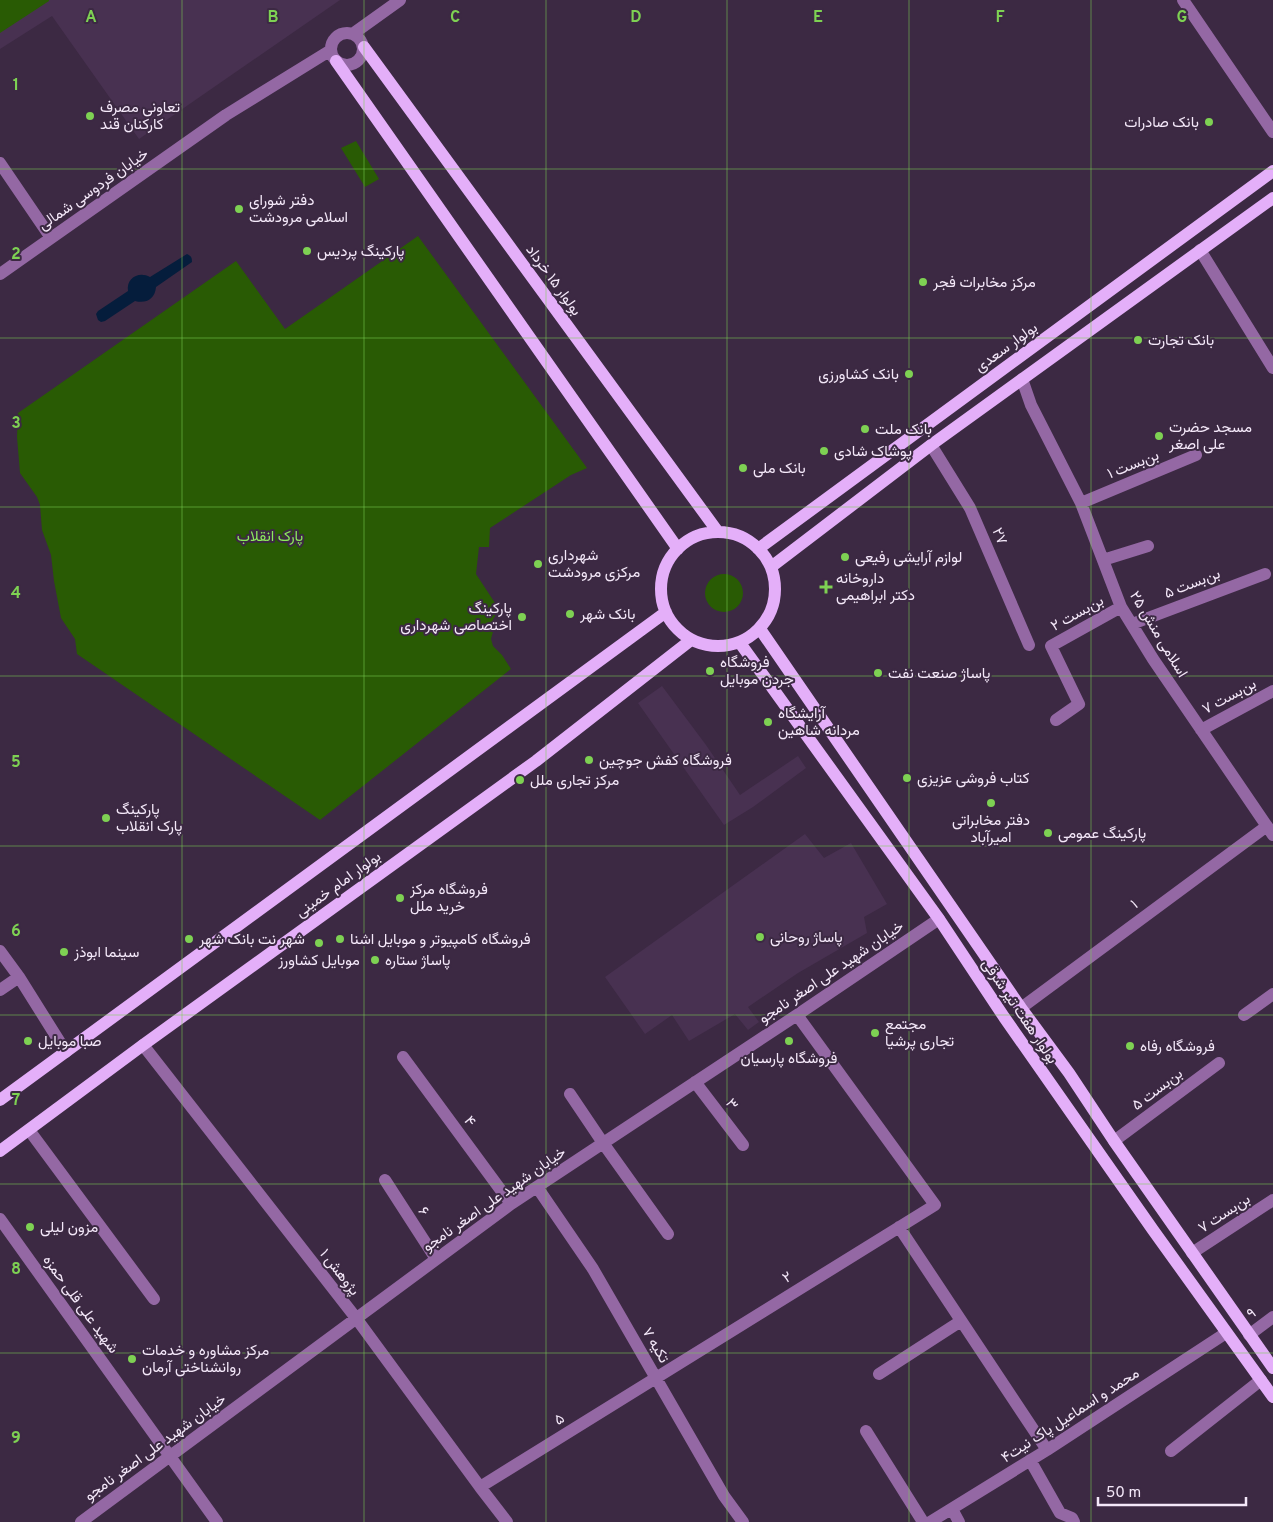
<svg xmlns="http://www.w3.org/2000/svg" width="1273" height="1522" viewBox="0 0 1273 1522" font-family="Overpass,Vazirmatn,sans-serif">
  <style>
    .built { fill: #483151 }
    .green { fill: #295b04 }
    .water { fill: #051d3c }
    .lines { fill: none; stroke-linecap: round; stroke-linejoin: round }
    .minor { stroke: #9468a4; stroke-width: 12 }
    .major { stroke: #e4aff9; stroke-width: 12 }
    .grid { fill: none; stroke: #7ed153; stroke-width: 1; stroke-opacity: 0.55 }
    .poi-dot { fill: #7ed153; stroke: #3c2943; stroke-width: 2 }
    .labels { text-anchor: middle; stroke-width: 4; stroke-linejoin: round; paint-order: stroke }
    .poi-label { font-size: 15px; fill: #f4e8f9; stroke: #3c2943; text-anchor: start }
    .street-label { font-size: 15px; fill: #f4e8f9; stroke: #3c2943 }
    .park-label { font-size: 15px; fill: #8dea5d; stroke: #3c2943 }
    .grid-label { font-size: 16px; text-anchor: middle; font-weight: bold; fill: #7ed153; stroke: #3c2943; stroke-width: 4; stroke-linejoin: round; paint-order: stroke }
  </style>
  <rect width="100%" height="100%" fill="#3c2943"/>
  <!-- built -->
  <path class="built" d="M0,0h340l-201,139 -87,-123 -52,33z
    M662,686l44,59 34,50 58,-39 8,12 -53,39 -29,18 -86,-122z
    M805,834l19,24 27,-15 36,61 -23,13 3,16 -69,40 -50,34 11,15 -11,8 -13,-16 -46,27 -17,-26 -27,19 -40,-57z"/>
  <!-- green -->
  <path class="green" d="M0,0h49v1l-49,32z
    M356,141l23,38 -14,8 -24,-39z
    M418,236l169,232 -16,7 -81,53 -1,19h-10l-3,27 21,32 -2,10 -2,3 1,9 -3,11 2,7 9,9 9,14 -191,151 -243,-166 -2,-15 -14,-21 -7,-37 -3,-26 -9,-25 -2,-25 -3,-8 -17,-24 -3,-36 1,-24 218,-152 49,68z
    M705 593a19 19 0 1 1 38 0a19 19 0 1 1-38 0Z"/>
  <!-- water -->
  <path class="water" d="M187,254c4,2 5,3 5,8l-36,25c-1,12 -10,17 -21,14l-30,20 -4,1 -3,-2 -2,-6 2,-3 30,-20c-2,-13 11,-20 22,-14z"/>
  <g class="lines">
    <!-- minor -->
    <path class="minor" d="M1183,0l90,132
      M331 49a16 16 0 1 1 32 0a16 16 0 1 1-32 0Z
      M354,33l46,-33
      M0,163l51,75
      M1200,250l73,118
      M0,274l226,-159 105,-65
      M1022,379l9,26 50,98 40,104 32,52 120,176
      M931,445l39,63 59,137
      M1081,503l115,-48
      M1103,560l45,-14
      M1132,624l133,-50
      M1056,720l23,-16 -28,-58 70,-39
      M1201,730l72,-39
      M0,951l19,26 47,75
      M0,990l19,-13
      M1021,1008l246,-182
      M1244,1015l29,-21
      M143,1045l213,273 124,169 27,35
      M403,1057l108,147
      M695,1082l48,63
      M570,1094l33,49 65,91
      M29,1130l125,169
      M1114,1141l105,-78
      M385,1180l51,79
      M537,1187l56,82 131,227 19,26
      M0,1219l217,303
      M899,1227l148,223
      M1192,1253l81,-53
      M1249,1335l24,-18
      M879,1374l82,-53
      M866,1431l57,91
      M1171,1451l90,-71
      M1030,1460l30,53 12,5 2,4
      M480,1487l455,-282 -138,-190
      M952,1509l7,13
      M81,1522l430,-318 286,-189 142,-96
      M930,1522l117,-72 179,-117"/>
    <!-- major -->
    <path class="major" d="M364,47l354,485
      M336,61l342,488
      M661 589a57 57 0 1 1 114 0a57 57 0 1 1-114 0Z
      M758,549l515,-378
      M771,567l160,-122 342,-247
      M760,629l261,379 48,65 45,68 159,227
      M740,643l199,276 65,98 149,213 120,167
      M0,1100l666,-488
      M0,1151l143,-106 393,-284 155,-121"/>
  </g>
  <!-- grid -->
  <path class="grid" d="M182,0v1522M364,0v1522M546,0v1522M727,0v1522M909,0v1522M1091,0v1522M0,169h1273M0,338h1273M0,507h1273M0,676h1273M0,846h1273M0,1015h1273M0,1184h1273M0,1353h1273"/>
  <!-- markers -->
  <g class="poi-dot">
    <circle cx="90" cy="116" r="5"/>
    <circle cx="1209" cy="122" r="5"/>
    <circle cx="239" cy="209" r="5"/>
    <circle cx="307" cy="251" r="5"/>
    <circle cx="923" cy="282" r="5"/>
    <circle cx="1138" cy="340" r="5"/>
    <circle cx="909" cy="374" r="5"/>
    <circle cx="865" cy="429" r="5"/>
    <circle cx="1159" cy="436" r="5"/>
    <circle cx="824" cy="451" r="5"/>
    <circle cx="743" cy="468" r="5"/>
    <circle cx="845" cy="557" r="5"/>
    <circle cx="538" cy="564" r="5"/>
    <path d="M823.5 579.5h5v5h5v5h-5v5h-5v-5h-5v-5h5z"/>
    <circle cx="570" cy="614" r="5"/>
    <circle cx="522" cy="617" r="5"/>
    <circle cx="710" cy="671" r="5"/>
    <circle cx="878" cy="673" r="5"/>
    <circle cx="768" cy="722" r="5"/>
    <circle cx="589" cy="760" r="5"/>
    <circle cx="907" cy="778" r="5"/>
    <circle cx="520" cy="780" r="5"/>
    <circle cx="991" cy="803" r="5"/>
    <circle cx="106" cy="818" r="5"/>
    <circle cx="1048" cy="833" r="5"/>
    <circle cx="400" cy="898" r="5"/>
    <circle cx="760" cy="937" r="5"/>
    <circle cx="189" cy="939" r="5"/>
    <circle cx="340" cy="939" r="5"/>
    <circle cx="319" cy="943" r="5"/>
    <circle cx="64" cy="952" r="5"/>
    <circle cx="375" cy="960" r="5"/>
    <circle cx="875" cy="1033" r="5"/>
    <circle cx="28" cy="1041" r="5"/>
    <circle cx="789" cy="1041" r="5"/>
    <circle cx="1130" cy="1046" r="5"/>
    <circle cx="30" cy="1227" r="5"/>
    <circle cx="132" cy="1359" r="5"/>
  </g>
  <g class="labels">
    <!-- poi labels -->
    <g class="poi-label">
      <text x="100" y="112">تعاونی مصرف<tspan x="100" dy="17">کارکنان قند</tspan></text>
      <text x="1199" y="127" text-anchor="end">بانک صادرات</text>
      <text x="249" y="205">دفتر شورای<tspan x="249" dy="17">اسلامی مرودشت</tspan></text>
      <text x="317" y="256">پارکینگ پردیس</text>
      <text x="933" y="287">مرکز مخابرات فجر</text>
      <text x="1148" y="345">بانک تجارت</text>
      <text x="899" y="379" text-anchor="end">بانک کشاورزی</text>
      <text x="1169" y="432">مسجد حضرت<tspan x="1169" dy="17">علی اصغر</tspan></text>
      <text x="875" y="434">بانک ملت</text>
      <text x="834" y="456">پوشاک شادی</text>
      <text x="753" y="473">بانک ملی</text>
      <text x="548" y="560">شهرداری<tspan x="548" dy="17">مرکزی مرودشت</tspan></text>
      <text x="855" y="562">لوازم آرایشی رفیعی</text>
      <text x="836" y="583">داروخانه<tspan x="836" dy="17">دکتر ابراهیمی</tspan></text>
      <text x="512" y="613" text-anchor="end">پارکینگ<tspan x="512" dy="17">اختصاصی شهرداری</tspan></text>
      <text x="580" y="619">بانک شهر</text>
      <text x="720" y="667">فروشگاه<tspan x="720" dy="17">جردن موبایل</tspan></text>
      <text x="888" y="678">پاساژ صنعت نفت</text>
      <text x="778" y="718">آرایشگاه<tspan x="778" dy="17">مردانه شاهین</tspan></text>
      <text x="599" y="765">فروشگاه کفش جوچین</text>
      <text x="917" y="783">کتاب فروشی عزیزی</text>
      <text x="530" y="785">مرکز تجاری ملل</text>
      <text x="116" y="814">پارکینگ<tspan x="116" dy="17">پارک انقلاب</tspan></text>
      <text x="991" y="825" text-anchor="middle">دفتر مخابراتی<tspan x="991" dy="17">امیرآباد</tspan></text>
      <text x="1058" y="838">پارکینگ عمومی</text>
      <text x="410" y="894">فروشگاه مرکز<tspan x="410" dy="17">خرید ملل</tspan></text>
      <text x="770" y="942">پاساژ روحانی</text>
      <text x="199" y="944">شهر نت بانک شهر</text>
      <text x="350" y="944">فروشگاه کامپیوتر و موبایل اشنا</text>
      <text x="74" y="957">سینما ابوذز</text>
      <text x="319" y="965" text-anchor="middle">موبایل کشاورز</text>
      <text x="385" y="965">پاساژ ستاره</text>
      <text x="885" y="1029">مجتمع<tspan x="885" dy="17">تجاری پرشیا</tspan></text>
      <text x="38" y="1046">صبا موبایل</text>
      <text x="1140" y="1051">فروشگاه رفاه</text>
      <text x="789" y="1063" text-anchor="middle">فروشگاه پارسیان</text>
      <text x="40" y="1232">مزون لیلی</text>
      <text x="142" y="1355">مرکز مشاوره و خدمات<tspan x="142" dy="17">روانشناختی آرمان</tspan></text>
    </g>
    <!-- street labels -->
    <g class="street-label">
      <text transform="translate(93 189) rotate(-35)" y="5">خیابان فردوسی شمالی</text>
      <text transform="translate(554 280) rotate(54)" y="5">بولوار ۱۵ خرداد</text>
      <text transform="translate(1006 347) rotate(-36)" y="5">بولوار سعدی</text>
      <text transform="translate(1133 464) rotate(-22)" y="5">بن‌بست ۱</text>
      <text transform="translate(1000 536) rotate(67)" y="5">۲۷</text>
      <text transform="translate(1192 583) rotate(-21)" y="5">بن‌بست ۵</text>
      <text transform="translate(1077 613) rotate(-29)" y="5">بن‌بست ۲</text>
      <text transform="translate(1159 634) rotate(59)" y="5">اسلامی منش ۲۵</text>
      <text transform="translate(1229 696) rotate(-28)" y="5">بن‌بست ۷</text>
      <text transform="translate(338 884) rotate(-36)" y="5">بولوار امام خمینی</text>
      <text transform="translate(1134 904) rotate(-36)" y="5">۱</text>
      <text transform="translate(831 972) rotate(-34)" y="5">خیابان شهید علی اصغر نامجو</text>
      <text transform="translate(1020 1011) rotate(56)" y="5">بولوار هفت تیر شرقی</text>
      <text transform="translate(1157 1089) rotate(-37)" y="5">بن‌بست ۵</text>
      <text transform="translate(732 1104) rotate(53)" y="5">۳</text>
      <text transform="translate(470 1121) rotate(54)" y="5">۴</text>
      <text transform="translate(494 1199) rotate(-35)" y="5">خیابان شهید علی اصغر نامجو</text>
      <text transform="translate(424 1211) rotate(57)" y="5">۶</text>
      <text transform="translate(1224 1213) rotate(-33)" y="5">بن‌بست ۷</text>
      <text transform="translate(340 1272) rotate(52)" y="5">پژوهش ۱</text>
      <text transform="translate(787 1277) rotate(-32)" y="5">۲</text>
      <text transform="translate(81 1304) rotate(54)" y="5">شهید علی قلی حمزه</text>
      <text transform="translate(1251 1313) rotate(-37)" y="5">۹</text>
      <text transform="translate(656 1345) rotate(60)" y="5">تکیه ۷</text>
      <text transform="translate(1070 1415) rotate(-33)" y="5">محمد و اسماعیل پاک نیت۴</text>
      <text transform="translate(559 1419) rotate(-32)" y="5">۵</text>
      <text transform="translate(155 1447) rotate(-36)" y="5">خیابان شهید علی اصغر نامجو</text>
    </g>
    <!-- park labels -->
    <g class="park-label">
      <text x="270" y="541">پارک انقلاب</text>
    </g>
  </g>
  <g class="grid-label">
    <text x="91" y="22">A</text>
    <text x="273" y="22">B</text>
    <text x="455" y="22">C</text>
    <text x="636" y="22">D</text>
    <text x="818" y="22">E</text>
    <text x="1000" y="22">F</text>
    <text x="1182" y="22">G</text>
    <text x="16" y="90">1</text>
    <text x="16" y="259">2</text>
    <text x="16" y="428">3</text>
    <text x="16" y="598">4</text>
    <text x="16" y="767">5</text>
    <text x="16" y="936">6</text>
    <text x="16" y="1105">7</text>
    <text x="16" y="1274">8</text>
    <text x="16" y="1443">9</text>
  </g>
  <!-- scale -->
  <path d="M1098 1497v8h148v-8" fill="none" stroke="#f4e8f9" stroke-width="2.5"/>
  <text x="1106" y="1497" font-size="15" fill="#f4e8f9" stroke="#3c2943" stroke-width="4" paint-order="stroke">50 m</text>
</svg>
